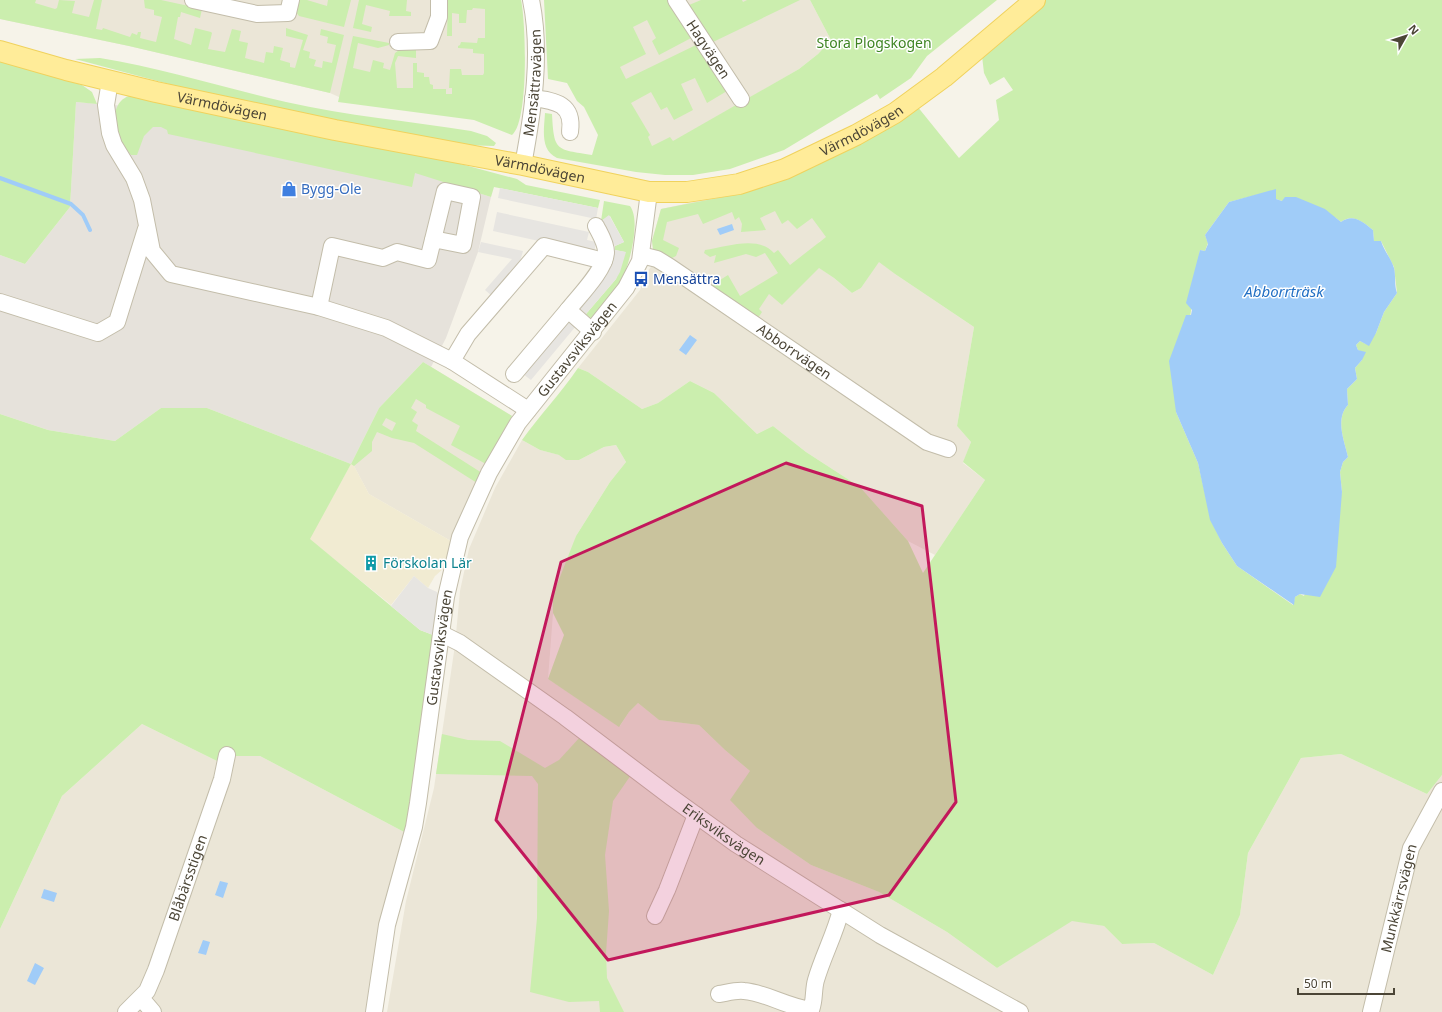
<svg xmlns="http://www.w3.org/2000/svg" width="1442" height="1012" viewBox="0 0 1442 1012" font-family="'Noto Sans',sans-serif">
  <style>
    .residential { fill: #ebe6d7 }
    .industrial { fill: #e6e2db }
    .education { fill: #f1ebd2 }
    .green { fill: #cbeeae; fill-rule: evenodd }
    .parking { fill: #e7e5e1 }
    .water { fill: #a0ccf8 }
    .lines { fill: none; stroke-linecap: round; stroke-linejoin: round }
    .stream { stroke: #a0ccf8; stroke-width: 4 }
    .minor-casing { stroke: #c3bdaa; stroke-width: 18 }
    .major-casing { stroke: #f0d25d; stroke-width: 22 }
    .minor { stroke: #fff; stroke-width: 16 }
    .major { stroke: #ffec99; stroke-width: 20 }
    .marked { fill: #c2185b; fill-opacity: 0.2; stroke: #c2185b; stroke-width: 3; stroke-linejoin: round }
    .labels { text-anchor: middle; stroke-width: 3; stroke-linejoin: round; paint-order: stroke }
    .park-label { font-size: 14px; fill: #3e8422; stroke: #fff }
    .street-label { font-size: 14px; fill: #4b4536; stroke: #fff }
    .shop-label { font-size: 14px; fill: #366cbe; stroke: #fff; text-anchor: start }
    .transit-label { font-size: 14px; fill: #164399; stroke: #fff; text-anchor: start }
    .culture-label { font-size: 14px; fill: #0d838f; stroke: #fff; text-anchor: start }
    .water-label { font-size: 15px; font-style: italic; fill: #2370c4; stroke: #fff }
  </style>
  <rect width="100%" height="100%" fill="#f6f3e9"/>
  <!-- residential -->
  <path class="residential" d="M0,0h497l2,75 -36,26 -79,-5 -45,1 -9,-4 -201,-47 -129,-27z
    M561,0h249l21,40 -13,14 -19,15 -152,89z
    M805,170l35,59 -21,13 -4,23 19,13 18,15 9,-5 18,-27 16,13 79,53 -17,99 14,16 -8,21 22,17 -50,75 -27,-14 -48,-54 -54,-35 -33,-26 -16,8 -43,-41 -24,-12 -32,22 -16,6 -54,-37 -10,-4 62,-78 7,-18 14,-18 -8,-5 -1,-8 9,-32 94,-20 24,-7z
    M423,362l89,54 -26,48 -35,77 -82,-47 -15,-28 -3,-2z
    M522,440l18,10 39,10 25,-13 12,-2 10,17 -16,20 -34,54 -23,77 -5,66 72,47 9,-14 9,-9 21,17 40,5 26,25 25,21 7,57 54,37 68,27 68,40 50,36 75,-48 32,6 18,18 32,-1 59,32 27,-60 8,-62 53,-95 40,-4 86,40 15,-19v237h-1055l19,-111 28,-113 21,-143 5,-54 9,-42 26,-61z
    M142,724l75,37 19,-5h24l146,77 -37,179h-369v-83l62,-133z"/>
  <!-- industrial -->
  <path class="industrial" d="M76,102l50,4 277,62 88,29 -13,55 -32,86 -15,29 -8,-5 -44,46 -28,56 -144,-56h-46l-46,33 -67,-11 -48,-16v-159l25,9 45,-57z"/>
  <!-- education -->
  <path class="education" d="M351,464l3,2 15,28 82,47 -7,27 -9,8 -7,12 -14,-12 -23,29 -82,-66z"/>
  <!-- green -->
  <path class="green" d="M0,0h36l-1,3 20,6 2,-1 2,-8 16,1 -3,12 17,4 5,-17h8l-6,29 6,1 1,-2 27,9 2,-4 5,2 1,-3h3l-1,6 16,4 6,-25 -8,-2v-5l-9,-2 -1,-8h17l37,8 4,1 -2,9 -19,-6 -1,5h-2l-4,22 17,6 4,-17 16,4 1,1 -4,16 17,3 7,-23 9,2 -2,10 9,2 -3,15 19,5 2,-11 7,1 1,-7 9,2 -3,12 10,3v4l5,1 8,-28 -17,-4v-8l22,7 -5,15 7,2 -1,6 7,2 -2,6 8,2 1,-7 9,2 4,-18 -9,-2 1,-6 -8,-2 1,-6 23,6 -14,58 -201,-47 -129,-27z
    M299,0h8l20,6 1,-6h23l-7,27 -45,-11 -3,-4z
    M359,0h48l-1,11 5,1v4h-22l1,-5 -24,-6 -4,19 10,3 -1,5 -18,-4z
    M448,0h73c5,22 8,122 -9,135l-38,-15 -136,-18 15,-66 36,7v2l-11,3 -20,-5 -5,25 17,4 3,-12 11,3 -1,5 7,2 5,-17 10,-7h11v12l-18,-2 -3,7 2,25h16v-25h4v9l7,1v4h5l1,7 3,1v4h13v5h6v-6h-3l1,-19h11l1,6h21l1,-2v-19l-11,-1v-4l-15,-1v-2l2,-1 1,-3 16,1 1,-5h7v-29l-12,-1 -1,2h-5l-1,13h-7v-9l-7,-1v23h-5z
    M544,0h125l24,37 -34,18 -7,-14 4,-3 -9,-18 -14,7 13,27 -26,13 6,12 72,-35 29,47 -20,12 -12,-25 -14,6 12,26 -19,10 -7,-13 -6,3 -10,-18 -20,11 19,32 -2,2 4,9 18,-9 3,4 126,-72 19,-15 13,-14 -21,-40h187l-70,56 -16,22 -31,21 -3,-5 -93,56 -54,19 -37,6h-28l-29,-3 -79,-14c-17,-8 -13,-28 -12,-45l7,1c2,38 4,35 40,41l6,-20 -14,-28 -7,-6 -10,-18 -19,-4z
    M701,0h41l1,2 4,-2h53l-87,42 -24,-37z
    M1046,0h396v775l-15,19 -86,-40 -40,4 -53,95 -8,62 -27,60 -59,-32 -32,1 -18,-18 -32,-5 -75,47 -50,-36 -68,-40 -68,-27 -54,-37 -27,-28 20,-29 -25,-21 -26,-25 -40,-5 -21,-17 -9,9 -10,15 -71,-48 16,-44 -11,-22v-18l23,-59 34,-54 16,-20 -10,-17 -12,2 -25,13h-13l-7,-5 -19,-5 -18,-10c18,-25 39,-47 56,-72l10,4 54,37 16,-6 32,-22 24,12 43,41 16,-8 33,26 54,35 48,54 15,32 62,-93 -22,-18 8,-20 -14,-16 17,-99 -79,-53 -16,-12 -18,26 -9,5 -18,-15 -15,-10 -37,37 -13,-11 -10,15 3,3 -6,9 -47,-34 19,-12 12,21 38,-23 -13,-20 -9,4 -10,-3 -32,9 2,-8 -6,2 -6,-4 1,-3c21,-3 53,-15 69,3l4,-3 12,15 36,-28 -14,-19 -15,11 -9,-9 -6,4 -7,-13 -15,7 6,12 -25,2 1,-8 -3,-7 -4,3 -3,-8 -29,12 -5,-10 -31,8 -4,18 16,8 -3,8 -6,3 -17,-10 -1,-8 9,-32 72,-14 46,-13 26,-12 112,-64 42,52 40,-38 -3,-20 17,-10 -9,-13 -14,8 -6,-12 -2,-17zM1276,190v9l60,19 5,4c11,-9 22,0 32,8l1,12 7,-1 13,26 3,26 -13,19 -8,21 -10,11 -6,-3 -4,4 2,5 4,2v8l-7,8 2,11 -10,10 1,16c-13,14 -4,35 0,52l-5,5 -3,10 2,20 -38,104 -4,-2 -5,3 -2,8 -56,-39 -15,-23 -11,-23 -13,-57 -22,-51 24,-162 5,1 3,-8 -3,-8 24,-33z
    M100,58c63,10 124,30 186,44 61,14 123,19 185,29l16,5 9,7 -2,3 -32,-1 -97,-18 -170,-36 -120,-32z
    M0,61l82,24 10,7 5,12 -21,-2 -6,105 -45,57 -25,-9z
    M133,95l298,61 86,23 9,6 74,15 -2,8 -104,-21 -3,10 -76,-24 -3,14 -244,-53 -1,-4 -6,-3h-8l-9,9 -7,19h-6c-2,-3 -13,-17 -14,-20 -5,-16 -3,-37 16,-40z
    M604,201l26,5c12,16 -2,64 -11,80 -7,12 -18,23 -27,33l-6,-5 30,-35 9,-27 -10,-2v-4l9,-4 -14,-26 -9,5z
    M423,362l89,54 -26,48 -35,-19 9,-19 -34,-18v-3l-10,-6 -5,9 6,4 -5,9 6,4 -2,6 66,42 -5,10 -63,-40 -22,-5 -15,-6 -5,10v9l-18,15 -3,-2 -41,75 110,91 13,5 -27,198 -146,-77h-24l-19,5 -75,-37 -80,72 -62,133v-515l48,16 67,11 46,-33h46l144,56 28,-56zM386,418l10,5 -4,8 -10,-6z
    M442,734l26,6 32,1 45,27 14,-8 22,-24 50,39 -18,26 -8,54 4,56 -3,42 1,25 17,34h-24l-1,-11 -30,1 -39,-10 7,-74 1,-134 -6,-8 -96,-2z"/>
  <!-- parking -->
  <path class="parking" d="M500,188l98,20 -2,11 -98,-21z
    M497,212l92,20 -2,8 9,2 -2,11 -101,-22z
    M609,215l15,27 -9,4 -14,-25z
    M481,242l42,9 -4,14 -27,31 -7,-6 27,-31 -34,-7z
    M615,250l11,2 -6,20 -4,7 -30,35 -7,-6 29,-35z
    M569,320l7,6 -45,54 -8,-6z
    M414,576l14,12 9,4 4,11 -8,32 -13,-5 -29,-24z"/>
  <!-- water -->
  <path class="water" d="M1276,189v10l6,2 3,-4h11l29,12 16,13c12,-9 22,0 32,8l1,11h7c3,10 10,17 13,27 2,8 0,17 3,25l-13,19 -8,21 -7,13 -9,-5 -4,4 2,5 8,2 -4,8 -7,8 2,11 -10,10 1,16c-13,14 -4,35 0,52l-5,5 -3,10 2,20 -6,75 -16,30 -20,-3 -5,3 -1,8 -57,-39 -15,-23 -12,-23 -12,-57 -22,-51 -7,-51 17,-46h5l1,-5 -6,-7 14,-53 5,1 3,-7 -3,-9 24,-33z
    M732,224l2,6 -14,5 -3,-6z
    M690,335l7,5 -11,15 -7,-5z
    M220,881l8,2 -5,15 -8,-3z
    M44,889l13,4 -3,9 -13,-4z
    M203,940l7,2 -4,13 -8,-2z
    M35,963l9,5 -9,17 -8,-4z"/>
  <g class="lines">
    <!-- stream -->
    <path class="stream" d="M0,178l71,26 12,11 7,15"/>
    <defs>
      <g id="minor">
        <path d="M193,0l64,14 31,-1 3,-13"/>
        <path id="s1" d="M676,0l65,99"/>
        <path d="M398,42l32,-1 9,-24v-17"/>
        <path d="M110,81l-4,24 4,28 4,12 20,33 8,22 10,51 19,23 148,33 67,21 66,33 76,49"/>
        <path d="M533,98c23,3 41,6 37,34"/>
        <path id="s2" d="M523,165c10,-53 19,-112 8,-165"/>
        <path id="s3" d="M641,255l16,4 13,8 257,175 21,7"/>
        <path d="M0,302l98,31 19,-11 29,-93"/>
        <path d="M319,307l13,-61 51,12 14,-6 31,8 17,-69 27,6 -9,48 -30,-6"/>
        <path d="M593,332l-25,-22c10,-13 38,-41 38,-58 0,-9 -6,-18 -10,-26"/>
        <path d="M452,361l16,-27 76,-88 60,15"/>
        <path d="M514,374l54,-64"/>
        <path id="s4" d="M442,634l18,9 105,74 106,80 65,47 144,91 140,77"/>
        <path d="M655,916l12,-26 29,-75"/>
        <path d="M719,994c7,-1 17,-4 25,-3 23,2 43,16 67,19 4,-10 2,-20 5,-30 7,-24 19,-46 25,-70"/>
        <path d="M141,998l12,14"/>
        <path id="s5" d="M126,1012l21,-21 9,-21 66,-191 5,-24"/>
        <path id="s6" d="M374,1012l13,-87 27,-98 4,-24 28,-206 14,-60 29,-64 29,-50 108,-135 14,-27 9,-69"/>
        <path id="s7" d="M1371,1012l40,-164 31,-57"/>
      </g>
      <g id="major">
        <path id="s8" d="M0,51l66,19 90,22 179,38 188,35 126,27h38l52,-8 46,-15 71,-34 39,-22 49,-36 91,-77"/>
      </g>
    </defs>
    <!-- minor casing -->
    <use href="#minor" class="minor-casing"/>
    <!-- major casing -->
    <use href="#major" class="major-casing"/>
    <!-- minor -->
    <use href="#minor" class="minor"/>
    <!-- major -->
    <use href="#major" class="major"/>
  </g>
  <!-- marked area -->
  <path class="marked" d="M786,463l136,43 34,296 -67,93 -281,65 -112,-140 65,-258z"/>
  <!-- icons -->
  <defs>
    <symbol id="shop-bare" viewBox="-9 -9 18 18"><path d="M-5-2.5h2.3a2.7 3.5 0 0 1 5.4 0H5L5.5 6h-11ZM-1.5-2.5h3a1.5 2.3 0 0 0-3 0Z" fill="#3f7fe0" stroke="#fff" stroke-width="2.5" paint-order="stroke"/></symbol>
    <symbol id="bus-bare" viewBox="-9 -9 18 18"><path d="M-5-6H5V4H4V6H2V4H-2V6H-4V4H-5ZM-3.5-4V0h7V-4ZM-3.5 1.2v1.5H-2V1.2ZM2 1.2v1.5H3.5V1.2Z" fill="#1a4fb4" stroke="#fff" stroke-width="2.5" paint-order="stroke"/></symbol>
    <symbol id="building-bare" viewBox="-9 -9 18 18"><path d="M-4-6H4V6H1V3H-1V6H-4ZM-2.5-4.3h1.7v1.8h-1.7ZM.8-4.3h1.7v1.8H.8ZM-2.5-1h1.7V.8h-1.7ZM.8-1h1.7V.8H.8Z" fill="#0f9aa8" stroke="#fff" stroke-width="2.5" paint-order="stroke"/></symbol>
  </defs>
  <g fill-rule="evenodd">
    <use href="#shop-bare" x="278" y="178" width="22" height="22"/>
    <use href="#bus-bare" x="630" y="268" width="22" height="22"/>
    <use href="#building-bare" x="360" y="552" width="22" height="22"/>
  </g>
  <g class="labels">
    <!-- park labels -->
    <g class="park-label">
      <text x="874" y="48">Stora Plogskogen</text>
    </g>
    <!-- street labels -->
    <g class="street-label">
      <text dy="5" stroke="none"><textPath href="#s1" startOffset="59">Hagvägen</textPath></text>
      <text dy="5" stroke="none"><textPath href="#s2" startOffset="83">Mensättravägen</textPath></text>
      <text dy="5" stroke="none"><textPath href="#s8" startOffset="229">Värmdövägen</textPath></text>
      <text dy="5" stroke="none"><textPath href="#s8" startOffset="889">Värmdövägen</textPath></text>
      <text dy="5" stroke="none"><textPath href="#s8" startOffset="553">Värmdövägen</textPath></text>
      <text dy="5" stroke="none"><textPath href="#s6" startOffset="706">Gustavsviksvägen</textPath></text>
      <text dy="5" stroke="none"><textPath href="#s3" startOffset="182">Abborrvägen</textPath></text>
      <text dy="5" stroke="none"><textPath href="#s6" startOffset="371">Gustavsviksvägen</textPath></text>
      <text dy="5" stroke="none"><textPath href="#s4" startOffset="346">Eriksviksvägen</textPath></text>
      <text dy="5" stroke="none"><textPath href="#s5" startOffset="150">Blåbärsstigen</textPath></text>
      <text dy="5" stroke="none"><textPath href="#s7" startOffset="117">Munkkärrsvägen</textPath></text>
    </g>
    <!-- shop labels -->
    <g class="shop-label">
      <text x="301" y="194">Bygg-Ole</text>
    </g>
    <!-- transit labels -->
    <g class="transit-label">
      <text x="653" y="284">Mensättra</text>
    </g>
    <!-- culture labels -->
    <g class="culture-label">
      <text x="383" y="568">Förskolan Lär</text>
    </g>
    <!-- water labels -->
    <g class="water-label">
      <text x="1284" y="297">Abborrträsk</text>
    </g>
  </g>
  <!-- north arrow -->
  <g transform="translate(1406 36) rotate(51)" stroke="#ffffff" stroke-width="3" paint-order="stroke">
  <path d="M0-3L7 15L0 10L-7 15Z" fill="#4b4536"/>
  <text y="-6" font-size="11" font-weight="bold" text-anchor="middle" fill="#4b4536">N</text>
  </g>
  <!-- scale -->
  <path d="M1298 988v6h96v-6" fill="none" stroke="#4b4536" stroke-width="2"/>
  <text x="1304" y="988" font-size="12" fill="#4b4536" stroke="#ffffff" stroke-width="3" paint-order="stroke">50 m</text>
</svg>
